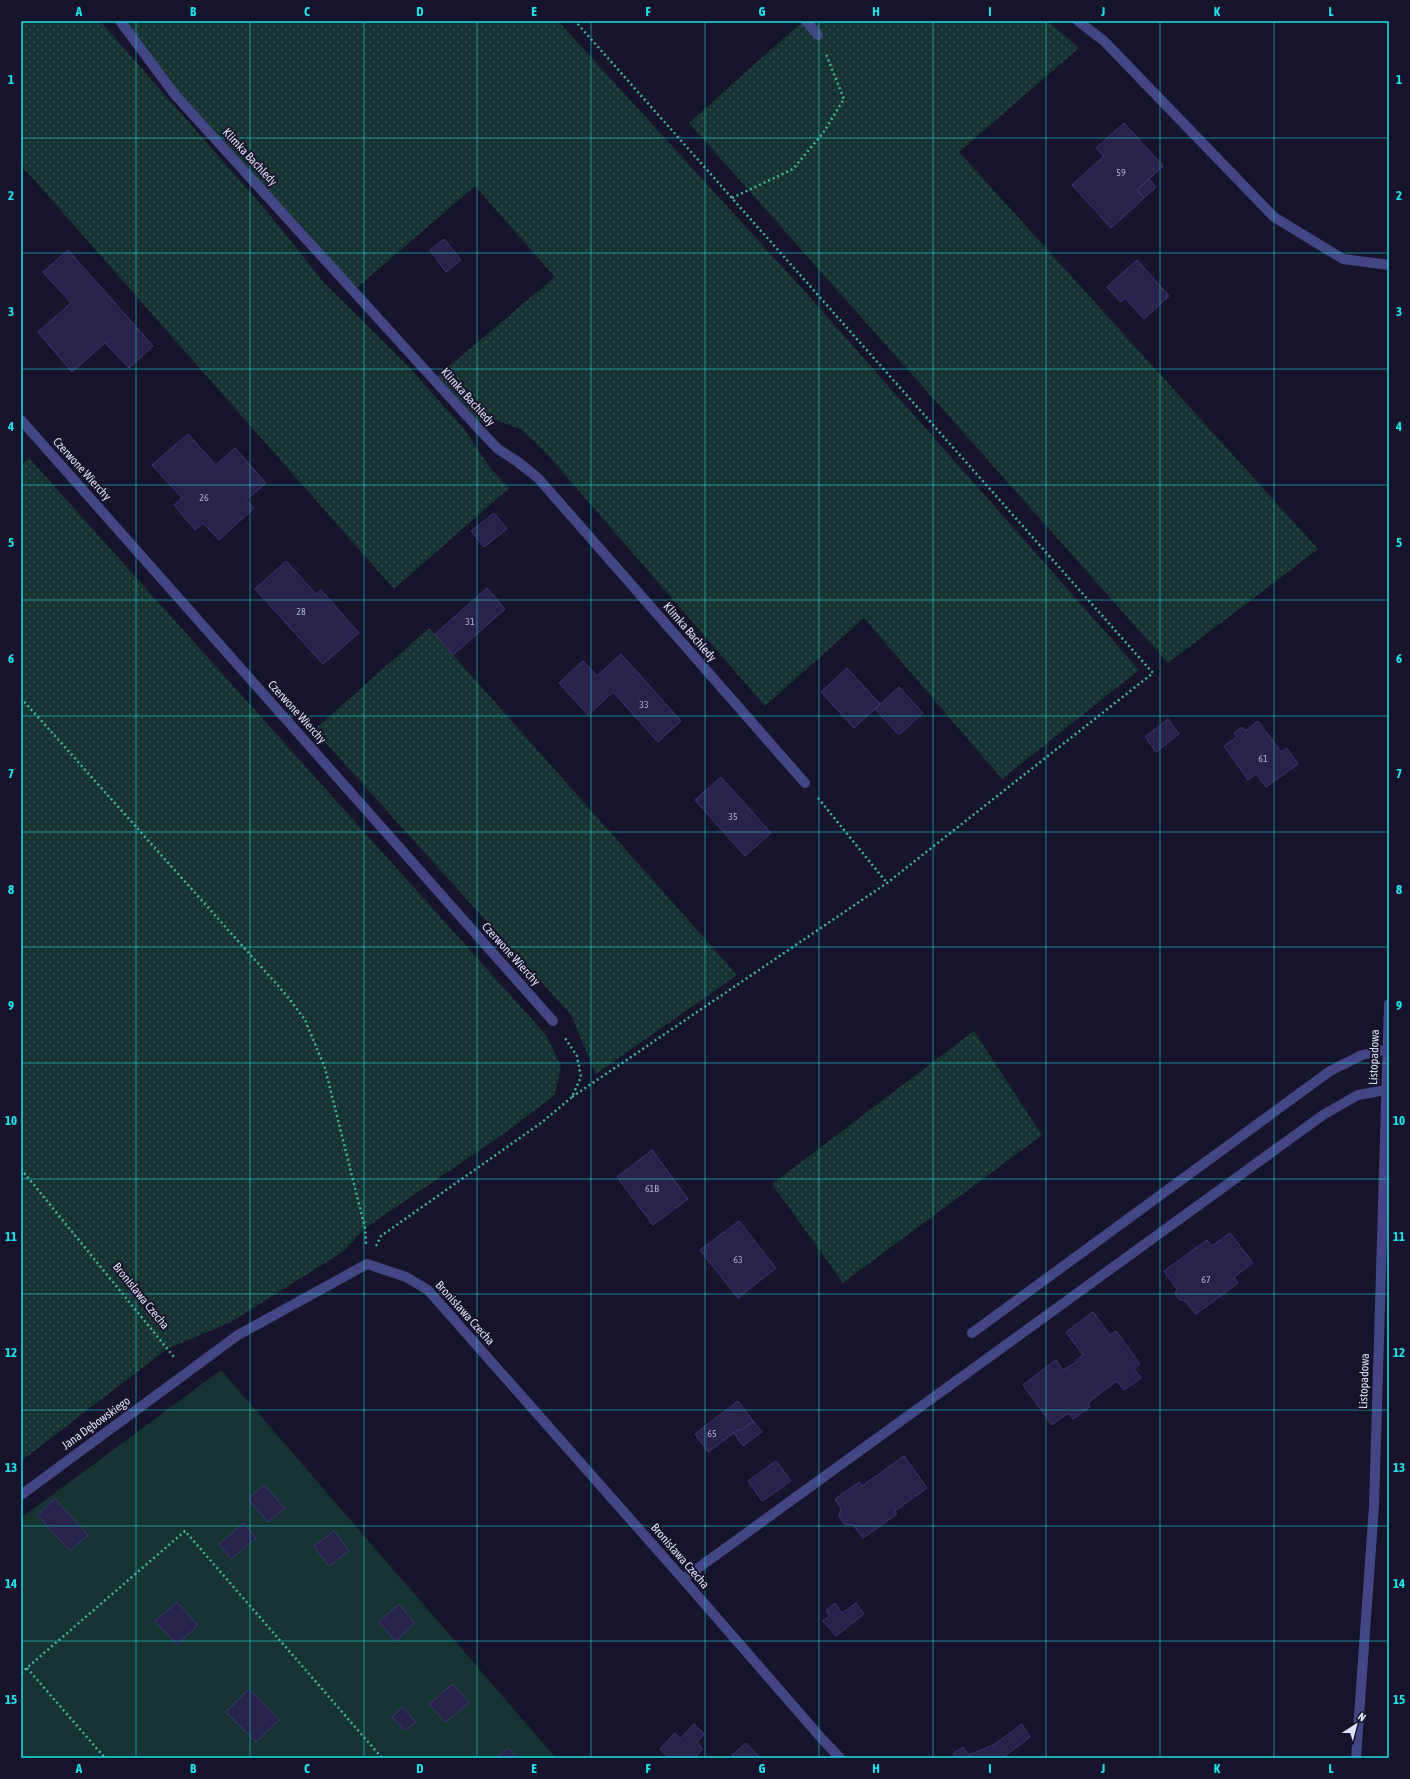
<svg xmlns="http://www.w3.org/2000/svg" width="1410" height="1779" viewBox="0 0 1410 1779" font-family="'Asap Condensed',sans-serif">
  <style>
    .grass { fill: url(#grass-dots) }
    .garden { fill: #173331 }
    .building { fill: #272249; stroke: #3e3673 }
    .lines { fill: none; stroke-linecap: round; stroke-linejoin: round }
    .path { stroke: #3db3a5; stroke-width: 2.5; stroke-dasharray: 2 3; stroke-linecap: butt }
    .service { stroke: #434584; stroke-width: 10 }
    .minor { stroke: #434584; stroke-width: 10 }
    .grid { fill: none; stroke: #1ee1ea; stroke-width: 1; stroke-opacity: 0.55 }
    .labels { text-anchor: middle; stroke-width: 4; stroke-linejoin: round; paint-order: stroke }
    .number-label { font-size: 10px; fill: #b2b0cf }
    .street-label { font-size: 12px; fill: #e1e0fc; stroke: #16142a }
    .neatline { fill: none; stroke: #1ee1ea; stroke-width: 1.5 }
    .grid-label { font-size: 13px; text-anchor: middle; font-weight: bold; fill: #1ee1ea }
  </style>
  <defs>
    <pattern id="grass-dots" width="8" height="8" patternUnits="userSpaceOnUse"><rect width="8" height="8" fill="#173331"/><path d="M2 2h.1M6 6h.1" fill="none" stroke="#385050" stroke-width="1.8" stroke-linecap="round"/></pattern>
  </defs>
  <rect width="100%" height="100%" fill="#16142a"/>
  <!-- grass -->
  <path class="grass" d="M21,21h79l170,194 54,68 81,80 57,63 29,43 18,19 -115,101 -373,-424z
    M120,21h438l249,273 332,376 -137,109 -138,-161 -99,88 -218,-252 -26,-25 -34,-12 -11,9 -42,-47 121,-102 -80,-91 -122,105 -177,-195z
    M805,21h242l32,27 -120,104 359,397 -150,114 -479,-540 106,-95z
    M29,458l517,577 15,31 -6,29 -50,38 -140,95 -21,23 -113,71 -64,27 -146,112v-995z
    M429,628l308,347 -141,99 -25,-59 -257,-285z
    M974,1031l68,104 -199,148 -71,-99z"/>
  <!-- garden -->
  <path class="garden" d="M221,1370l335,388h-535v-240z"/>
  <!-- building -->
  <path class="building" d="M1124,123l39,43 -26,24 7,8 -33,30 -39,-43 32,-29 -8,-8z
    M1149,179l7,8 -12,11 -7,-8z
    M444,239l17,21 -15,12 -16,-22z
    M68,250l85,96 -24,22 -24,-25 -33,29 -34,-40 33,-29 -28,-31z
    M1137,260l32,36 -25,23 -19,-21 -4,4 -14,-15z
    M188,434l28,31 19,-17 31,35 -20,17 8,8 -35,32 -16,-17 -8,7 -21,-25 8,-7 -30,-33z
    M494,513l13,16 -23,18 -13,-16z
    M286,561l30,33 5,-4 38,43 -36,31 -68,-75z
    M487,588l18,21 -52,46 -18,-21z
    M621,654l60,67 -23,21 -45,-50 -25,23 -29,-32 24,-22 14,15z
    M847,668l33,36 -26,24 -33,-36z
    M899,687l24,26 -24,22 -24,-26z
    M1168,719l11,15 -23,18 -11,-15z
    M1258,721l23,31 6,-4 11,16 -32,23 -10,-13 -8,6 -24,-34 13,-9 -3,-4 8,-6 3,4z
    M721,777l50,56 -26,23 -50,-56z
    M652,1150l36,49 -35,26 -36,-48z
    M739,1221l37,47 -38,30 -38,-48z
    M1230,1233l23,30 -19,14 4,6 -42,31 -11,-13 -5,-1 -5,-6 2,-5 -13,-18 43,-31 5,6z
    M1093,1312l17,23 6,-4 24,33 -6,5 7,9 -17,12 -7,-9 -23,17 -6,6 2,3 -17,12 -5,-6 -16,12 -29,-40 33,-25 7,10 14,-8 -1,-2 7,-5 -17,-23z
    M738,1401l15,20 -13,10 -1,-2 -31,23 -13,-18z
    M753,1421l9,11 -19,14 -9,-13 5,-4 1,2z
    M904,1456l23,32 -32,23 2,3 -34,24 -10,-13 -9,-1 -5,-8 2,-7 -6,-10 24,-17 3,4z
    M776,1461l15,20 -29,20 -14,-20z
    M264,1485l21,23 -17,14 -20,-23z
    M55,1499l33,36 -18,16 -33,-36z
    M244,1523l12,15 -25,21 -12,-15z
    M334,1531l15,20 -20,15 -15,-20z
    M177,1602l21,23 -21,20 -22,-24z
    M835,1603l7,10 14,-10 8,11 -28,22 -13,-15 7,-5 -4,-6z
    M399,1604l16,19 -20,18 -16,-19z
    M453,1684l16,19 -24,19 -16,-18z
    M249,1689l30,31 -23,22 -30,-30z
    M402,1707l14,15 -11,9 -13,-14z
    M694,1724l10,10 -7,8 6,7 -9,9h-25l-9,-9 15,-16 5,6z
    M1022,1724l8,13 -28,21h-31l-2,-3 26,-11z
    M746,1743l14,15h-25l-3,-3z
    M963,1747l6,8 2,3h-15l-3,-4z
    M508,1748l9,10h-21z"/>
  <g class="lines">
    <!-- path -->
    <path class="path" d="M732,198l61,-29 30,-36 21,-34 -18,-45
      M21,698l267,299 17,23 20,48 40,160 1,16
      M818,798l69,85
      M572,1097l315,-214 266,-210 -578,-652
      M21,1169l153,188
      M376,1246l5,-10 160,-113 31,-26 9,-20 -4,-21 -12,-18
      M27,1668l78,90
      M21,1673l164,-142 197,227"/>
    <!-- service -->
    <path class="service" d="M806,21l12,14
      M1078,21l26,20 170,176 69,42 46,6
      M972,1333l358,-262 32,-16 26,-6
      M683,1579l640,-464 35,-20 28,-5"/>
    <!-- minor -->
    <path class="minor" d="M120,21l56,75 300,330 22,23 20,13 20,16 267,305
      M21,420l532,601
      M21,1495l217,-160 129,-71 39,13 22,13 255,289 139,160 18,19
      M1356,1758l18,-252 15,-502"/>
  </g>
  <!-- grid -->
  <path class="grid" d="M136,21v1737M250,21v1737M364,21v1737M477,21v1737M591,21v1737M705,21v1737M819,21v1737M933,21v1737M1046,21v1737M1160,21v1737M1274,21v1737M21,138h1368M21,253h1368M21,369h1368M21,485h1368M21,600h1368M21,716h1368M21,832h1368M21,947h1368M21,1063h1368M21,1179h1368M21,1294h1368M21,1410h1368M21,1526h1368M21,1641h1368"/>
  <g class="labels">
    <!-- number labels -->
    <g class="number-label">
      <text x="1121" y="176">59</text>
      <text x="204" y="501">26</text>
      <text x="301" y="615">28</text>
      <text x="470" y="625">31</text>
      <text x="644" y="708">33</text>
      <text x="1263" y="762">61</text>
      <text x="733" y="820">35</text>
      <text x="652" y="1192">61B</text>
      <text x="738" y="1263">63</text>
      <text x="1206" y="1283">67</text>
      <text x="712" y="1437">65</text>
    </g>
    <!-- street labels -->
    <g class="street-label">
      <text transform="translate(250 157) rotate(47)" y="4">Klimka Bachledy</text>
      <text transform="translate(468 397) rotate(48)" y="4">Klimka Bachledy</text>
      <text transform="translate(82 469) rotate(48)" y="4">Czerwone Wierchy</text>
      <text transform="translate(690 632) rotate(49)" y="4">Klimka Bachledy</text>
      <text transform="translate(297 712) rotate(48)" y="4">Czerwone Wierchy</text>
      <text transform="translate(511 954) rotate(48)" y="4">Czerwone Wierchy</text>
      <text transform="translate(1374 1057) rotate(-88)" y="4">Listopadowa</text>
      <text transform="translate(141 1296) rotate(51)" y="4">Bronisława Czecha</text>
      <text transform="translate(465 1313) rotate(48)" y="4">Bronisława Czecha</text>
      <text transform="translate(1364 1381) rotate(-88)" y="4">Listopadowa</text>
      <text transform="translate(96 1423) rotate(-36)" y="4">Jana Dębowskiego</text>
      <text transform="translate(680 1556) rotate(49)" y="4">Bronisława Czecha</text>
    </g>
  </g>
  <!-- border -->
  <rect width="1410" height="1779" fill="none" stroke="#16142a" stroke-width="44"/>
  <!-- north arrow -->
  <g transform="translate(1356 1725) rotate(36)" stroke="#16142a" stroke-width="3" paint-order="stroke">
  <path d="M0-3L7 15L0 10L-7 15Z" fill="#e1e0fc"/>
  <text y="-6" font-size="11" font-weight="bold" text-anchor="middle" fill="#e1e0fc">N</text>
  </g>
  <rect x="22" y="22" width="1366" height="1735" class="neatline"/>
  <g class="grid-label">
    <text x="79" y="16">A</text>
    <text x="193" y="16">B</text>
    <text x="307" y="16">C</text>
    <text x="420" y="16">D</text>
    <text x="534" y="16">E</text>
    <text x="648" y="16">F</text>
    <text x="762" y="16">G</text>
    <text x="876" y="16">H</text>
    <text x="990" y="16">I</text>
    <text x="1103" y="16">J</text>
    <text x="1217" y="16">K</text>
    <text x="1331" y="16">L</text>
    <text x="11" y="84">1</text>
    <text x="1399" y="84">1</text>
    <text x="11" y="200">2</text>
    <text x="1399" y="200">2</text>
    <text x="11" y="316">3</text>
    <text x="1399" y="316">3</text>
    <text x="11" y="431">4</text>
    <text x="1399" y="431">4</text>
    <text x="11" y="547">5</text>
    <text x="1399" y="547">5</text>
    <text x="11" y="663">6</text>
    <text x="1399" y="663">6</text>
    <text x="11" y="778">7</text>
    <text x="1399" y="778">7</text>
    <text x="11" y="894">8</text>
    <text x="1399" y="894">8</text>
    <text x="11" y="1010">9</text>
    <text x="1399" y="1010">9</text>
    <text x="11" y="1125">10</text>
    <text x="1399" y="1125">10</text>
    <text x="11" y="1241">11</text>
    <text x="1399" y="1241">11</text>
    <text x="11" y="1357">12</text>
    <text x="1399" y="1357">12</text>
    <text x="11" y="1472">13</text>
    <text x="1399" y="1472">13</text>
    <text x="11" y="1588">14</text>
    <text x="1399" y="1588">14</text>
    <text x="11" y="1704">15</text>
    <text x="1399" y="1704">15</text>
    <text x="79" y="1773">A</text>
    <text x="193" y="1773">B</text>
    <text x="307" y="1773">C</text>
    <text x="420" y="1773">D</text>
    <text x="534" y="1773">E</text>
    <text x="648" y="1773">F</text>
    <text x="762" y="1773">G</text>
    <text x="876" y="1773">H</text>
    <text x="990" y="1773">I</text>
    <text x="1103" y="1773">J</text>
    <text x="1217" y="1773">K</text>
    <text x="1331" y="1773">L</text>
  </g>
</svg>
